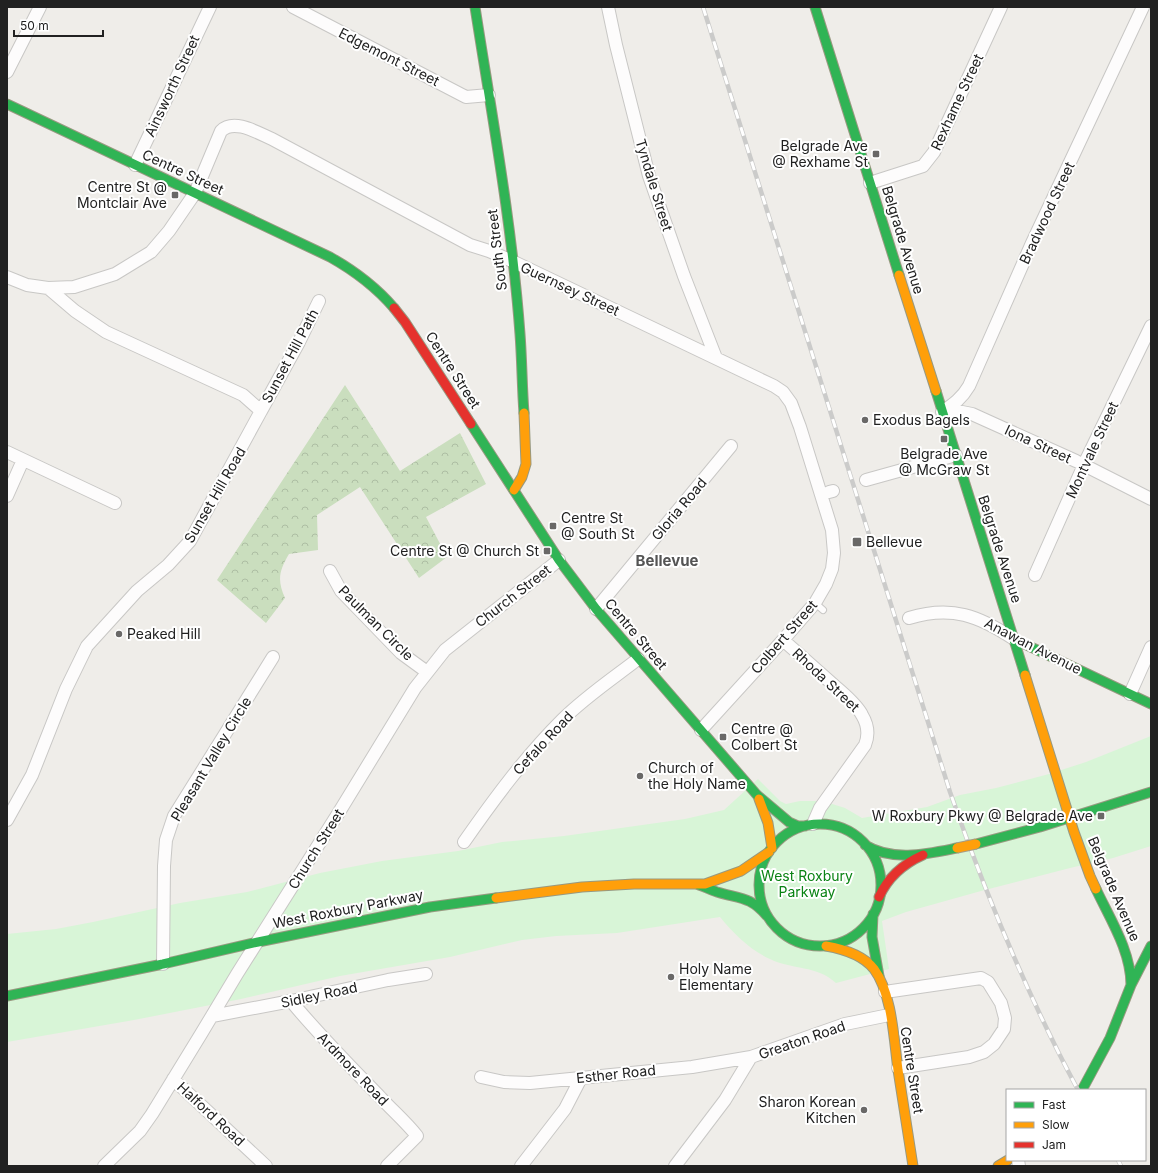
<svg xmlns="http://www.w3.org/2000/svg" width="1158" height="1173" viewBox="0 0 1158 1173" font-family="Inter,sans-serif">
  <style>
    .forest { fill: url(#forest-crowns) }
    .park { fill: #d8f5d7 }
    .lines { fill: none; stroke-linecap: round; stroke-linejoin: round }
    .lane-casing { stroke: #c8c7c5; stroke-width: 8 }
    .street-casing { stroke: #c8c7c5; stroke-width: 14 }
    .fast-casing { stroke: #989980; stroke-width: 11 }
    .slow-casing { stroke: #989980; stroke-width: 11 }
    .jam-casing { stroke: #989980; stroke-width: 11 }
    .lane { stroke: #fdfcfc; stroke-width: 6 }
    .street { stroke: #fdfcfc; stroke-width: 12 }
    .fast { stroke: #30b455; stroke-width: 9 }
    .slow { stroke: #ff9f0a; stroke-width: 9 }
    .jam { stroke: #e5322d; stroke-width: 9 }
    .rail-casing { stroke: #cbcbca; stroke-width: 4.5 }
    .rail { stroke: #fff; stroke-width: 3; stroke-dasharray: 9; stroke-linecap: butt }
    .slow-bridge-casing { stroke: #a69b85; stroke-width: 11; stroke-linecap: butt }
    .slow-bridge { stroke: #ff9f0a; stroke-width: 9 }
    .poi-dot { fill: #696867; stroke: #fff; stroke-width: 1.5 }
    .labels { text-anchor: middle; stroke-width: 4; stroke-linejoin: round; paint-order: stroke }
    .street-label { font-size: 14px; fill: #212121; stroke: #fff }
    .poi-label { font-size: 14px; fill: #212121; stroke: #fff; text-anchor: start }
    .park-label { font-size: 14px; fill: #0a8314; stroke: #fff }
    .neighbourhood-label { font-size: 15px; font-weight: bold; fill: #545454; stroke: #fff }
  </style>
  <defs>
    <pattern id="forest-crowns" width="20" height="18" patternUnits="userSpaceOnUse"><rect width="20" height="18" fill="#cadebe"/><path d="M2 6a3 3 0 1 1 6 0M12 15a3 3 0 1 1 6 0" fill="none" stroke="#adbea3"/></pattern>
  </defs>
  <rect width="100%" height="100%" fill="#efede9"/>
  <!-- forest -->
  <path class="forest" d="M345,385l55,86 60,-38 26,51 -60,33 21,40 -28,21 -59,-91 -43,28 1,35 -29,4c-10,17 -12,26 -4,44l-19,25 -49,-43z"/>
  <!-- park -->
  <path class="park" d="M1151,736v110l-38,12 -43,10 -89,23 -75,21 -24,9 7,48 -53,14c-19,-18 -44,-13 -66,-24 -20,-9 -36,-25 -50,-42l-103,16 -61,3 -34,4 -72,17 -110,19 -99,23 -107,21 -127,22v-108l49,-5 37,-7 87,-19 67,-11 73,-19 62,-12 76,-10 44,-9 62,-6 121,-17 39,-9 34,-31 22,22 6,3 14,-3h17l12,2 16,5 17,10 65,-11 33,-12 36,-7 53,-14 37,-12z"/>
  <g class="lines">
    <defs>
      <path id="lane" d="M815,603l8,7"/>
      <path id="street" d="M293,7l173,90 23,-2
        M608,7l8,38 33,131 35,100 32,82
        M7,72l33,-65
        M135,165l75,-158
        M870,183l53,-17 11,-14 67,-145
        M7,277l20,8 21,3 26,-1 41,-13 36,-22 18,-21 26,-38 26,-62c13,-13 37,2 51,8l198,106 19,6 23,10 262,125 9,6 8,11 9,24 32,103 2,23 -2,16 -6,15 -11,19 -32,37 -82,90
        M261,411l38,-69 20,-41
        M942,412c12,-8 20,-14 27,-26l63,-143 111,-236
        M942,412l15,-1 15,3 104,47 75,38
        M7,452l108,51
        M866,480l90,-25
        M829,492l4,-1
        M7,496l16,-36
        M330,571l11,20 60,62 26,19
        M1035,575l52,-117 64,-132
        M596,609l135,-163
        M909,618c43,-13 70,-2 105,21
        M783,640c18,16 36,32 54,48 9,8 20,17 25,27 6,10 7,20 3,30l-45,63 -7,16
        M1130,694l21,-47
        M7,820l25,-45 34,-86 21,-43 50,-55 31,-26 22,-24 71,-130 -18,-16 -137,-63 -31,-21 -27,-23
        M464,842c30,-43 61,-85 98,-122 23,-23 50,-41 76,-61
        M163,964l1,-98 2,-26 8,-24 99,-159
        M885,992l96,-14 7,4 13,21 4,15 -1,11 -10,15 -10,8 -15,5 -71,11
        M291,1001c28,34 59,65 90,97 12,13 25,24 36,38l-30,30
        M212,1016l79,-15 97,-21 38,-6
        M481,1077l23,5 26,1 162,-16 59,-10
        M173,1079l93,87
        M1018,1160l1,6
        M104,1166l36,-35 12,-17 49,-80 36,-60 104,-165 74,-121 30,-38 114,-90
        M521,1166l44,-57 16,-31
        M675,1166l50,-66 26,-43 94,-33 44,-9"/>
      <path id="fast" d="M475,7c17,109 37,217 45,327 2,26 2,53 4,79
        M815,7l84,268
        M7,104l323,153c25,14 46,30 64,51
        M936,391l89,284
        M471,424l88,136 37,49 161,186 32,27 9,4h7
        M1014,639l137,65
        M759 885a61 61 0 1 1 122 0a61 61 0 1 1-122 0Z
        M976,844l64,-17 111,-35
        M865,845c28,17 62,9 92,3
        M699,885c6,2 12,5 18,7 23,7 33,4 50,24
        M873,914l-1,23 7,39
        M1131,985l20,-39
        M7,996l156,-32 95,-22 172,-35 66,-9
        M1082,1090l28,-52 21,-53c0,-34 -21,-66 -35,-96"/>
      <path id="slow" d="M899,275l37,116
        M514,490l8,-13 4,-13 -2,-51
        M1025,675l49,157 16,44 6,13
        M759,799l9,24 4,25
        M496,898l86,-11 52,-3h71l36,-13 28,-19
        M826,946c17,3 37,9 48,23 18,24 20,71 24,101 5,32 10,64 15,96
        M998,1166l10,-6"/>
      <path id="jam" d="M394,308l11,14 66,102
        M879,897c9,-20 24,-33 44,-42"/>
    </defs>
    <!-- lane casing -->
    <use href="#lane" class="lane-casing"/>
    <!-- street casing -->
    <use href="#street" class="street-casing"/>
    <!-- fast casing -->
    <use href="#fast" class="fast-casing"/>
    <!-- slow casing -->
    <use href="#slow" class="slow-casing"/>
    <!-- jam casing -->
    <use href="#jam" class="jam-casing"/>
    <!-- lane -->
    <use href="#lane" class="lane"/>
    <!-- street -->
    <use href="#street" class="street"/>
    <!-- fast -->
    <use href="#fast" class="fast"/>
    <!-- slow -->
    <use href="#slow" class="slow"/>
    <!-- jam -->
    <use href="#jam" class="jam"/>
    <defs>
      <path id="rail" d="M703,7l247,785c36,103 77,203 128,298
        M1118,1160l3,6"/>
    </defs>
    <!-- rail casing -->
    <use href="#rail" class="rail-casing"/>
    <!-- rail -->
    <use href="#rail" class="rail"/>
    <defs>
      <path id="slow-bridge" d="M957,848l19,-4"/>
    </defs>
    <!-- slow-bridge casing -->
    <use href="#slow-bridge" class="slow-bridge-casing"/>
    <!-- slow-bridge -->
    <use href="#slow-bridge" class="slow-bridge"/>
  </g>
  <!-- markers -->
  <g class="poi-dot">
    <rect x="872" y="150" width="8" height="8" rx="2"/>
    <rect x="171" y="191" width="8" height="8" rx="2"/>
    <circle cx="865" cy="420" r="4"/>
    <rect x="940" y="435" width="8" height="8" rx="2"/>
    <rect x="549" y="522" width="8" height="8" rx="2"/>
    <rect x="852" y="537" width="10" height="10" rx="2"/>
    <rect x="543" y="547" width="8" height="8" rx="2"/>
    <circle cx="119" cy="634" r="4"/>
    <rect x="719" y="733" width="8" height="8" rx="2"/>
    <circle cx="640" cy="776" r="4"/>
    <rect x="1097" y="812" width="8" height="8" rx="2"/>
    <circle cx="671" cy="977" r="4"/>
    <circle cx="864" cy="1110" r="4"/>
  </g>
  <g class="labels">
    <!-- street labels -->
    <g class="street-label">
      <text transform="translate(389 57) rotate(27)" y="5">Edgemont Street</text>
      <text transform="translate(172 86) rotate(-65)" y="5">Ainsworth Street</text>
      <text transform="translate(957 102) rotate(-65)" y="5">Rexhame Street</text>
      <text transform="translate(183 172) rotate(25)" y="5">Centre Street</text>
      <text transform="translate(654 185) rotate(73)" y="5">Tyndale Street</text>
      <text transform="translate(1047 213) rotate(-65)" y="5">Bradwood Street</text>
      <text transform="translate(903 240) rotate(73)" y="5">Belgrade Avenue</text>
      <text transform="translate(497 250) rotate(-97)" y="5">South Street</text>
      <text transform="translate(570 289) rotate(25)" y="5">Guernsey Street</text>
      <text transform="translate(290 356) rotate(-62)" y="5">Sunset Hill Path</text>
      <text transform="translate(453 370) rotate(57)" y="5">Centre Street</text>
      <text transform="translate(1038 444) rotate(25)" y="5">Iona Street</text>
      <text transform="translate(1092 450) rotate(-65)" y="5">Montvale Street</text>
      <text transform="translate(215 495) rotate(-60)" y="5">Sunset Hill Road</text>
      <text transform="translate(679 509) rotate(-50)" y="5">Gloria Road</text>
      <text transform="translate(1000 549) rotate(72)" y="5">Belgrade Avenue</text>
      <text transform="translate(513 596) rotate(-38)" y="5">Church Street</text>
      <text transform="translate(376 623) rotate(45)" y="5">Paulman Circle</text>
      <text transform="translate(636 634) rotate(50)" y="5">Centre Street</text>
      <text transform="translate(784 637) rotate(-49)" y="5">Colbert Street</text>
      <text transform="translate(1033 646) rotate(27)" y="5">Anawan Avenue</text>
      <text transform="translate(826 680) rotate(43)" y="5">Rhoda Street</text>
      <text transform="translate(543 743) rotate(-47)" y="5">Cefalo Road</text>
      <text transform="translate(211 759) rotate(-59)" y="5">Pleasant Valley Circle</text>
      <text transform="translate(316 849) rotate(-58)" y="5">Church Street</text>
      <text transform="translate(1114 889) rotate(67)" y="5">Belgrade Avenue</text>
      <text transform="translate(348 909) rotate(-11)" y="5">West Roxbury Parkway</text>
      <text transform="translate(319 995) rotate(-12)" y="5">Sidley Road</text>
      <text transform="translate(802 1040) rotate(-19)" y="5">Greaton Road</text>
      <text transform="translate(353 1069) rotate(46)" y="5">Ardmore Road</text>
      <text transform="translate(912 1070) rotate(81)" y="5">Centre Street</text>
      <text transform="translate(616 1074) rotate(-6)" y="5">Esther Road</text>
      <text transform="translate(211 1114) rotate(43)" y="5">Halford Road</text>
    </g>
    <!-- poi labels -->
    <g class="poi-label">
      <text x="868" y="151" text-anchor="end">Belgrade Ave<tspan x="868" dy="16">@ Rexhame St</tspan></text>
      <text x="167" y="192" text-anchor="end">Centre St @<tspan x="167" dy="16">Montclair Ave</tspan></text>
      <text x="873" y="425">Exodus Bagels</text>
      <text x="944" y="459" text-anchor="middle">Belgrade Ave<tspan x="944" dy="16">@ McGraw St</tspan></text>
      <text x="561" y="523">Centre St<tspan x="561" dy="16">@ South St</tspan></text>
      <text x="866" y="547">Bellevue</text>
      <text x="539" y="556" text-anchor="end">Centre St @ Church St</text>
      <text x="127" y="639">Peaked Hill</text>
      <text x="731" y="734">Centre @<tspan x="731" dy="16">Colbert St</tspan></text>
      <text x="648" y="773">Church of<tspan x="648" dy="16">the Holy Name</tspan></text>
      <text x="1093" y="821" text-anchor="end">W Roxbury Pkwy @ Belgrade Ave</text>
      <text x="679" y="974">Holy Name<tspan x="679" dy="16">Elementary</tspan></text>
      <text x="856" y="1107" text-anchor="end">Sharon Korean<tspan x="856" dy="16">Kitchen</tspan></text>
    </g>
    <!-- park labels -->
    <g class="park-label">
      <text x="807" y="881">West Roxbury<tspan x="807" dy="16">Parkway</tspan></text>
    </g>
    <!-- neighbourhood labels -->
    <g class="neighbourhood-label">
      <text x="667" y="566">Bellevue</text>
    </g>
  </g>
  <!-- border -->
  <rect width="1158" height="1173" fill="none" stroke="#212121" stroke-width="16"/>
  <!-- legend -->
  <rect x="1006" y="1089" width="140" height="72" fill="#ffffff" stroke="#a6a6a6"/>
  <rect x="1014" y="1102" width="20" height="6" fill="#30b455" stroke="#a6a6a6"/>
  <text x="1042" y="1109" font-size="12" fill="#212121">Fast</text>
  <rect x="1014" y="1122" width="20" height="6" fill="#ff9f0a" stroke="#a6a6a6"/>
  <text x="1042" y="1129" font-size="12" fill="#212121">Slow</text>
  <rect x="1014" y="1142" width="20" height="6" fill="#e5322d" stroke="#a6a6a6"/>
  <text x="1042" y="1149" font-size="12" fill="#212121">Jam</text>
  <!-- scale -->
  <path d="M14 30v6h89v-6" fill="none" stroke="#212121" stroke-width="2"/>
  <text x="20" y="30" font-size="12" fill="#212121" stroke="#ffffff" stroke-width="3" paint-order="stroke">50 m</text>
</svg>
